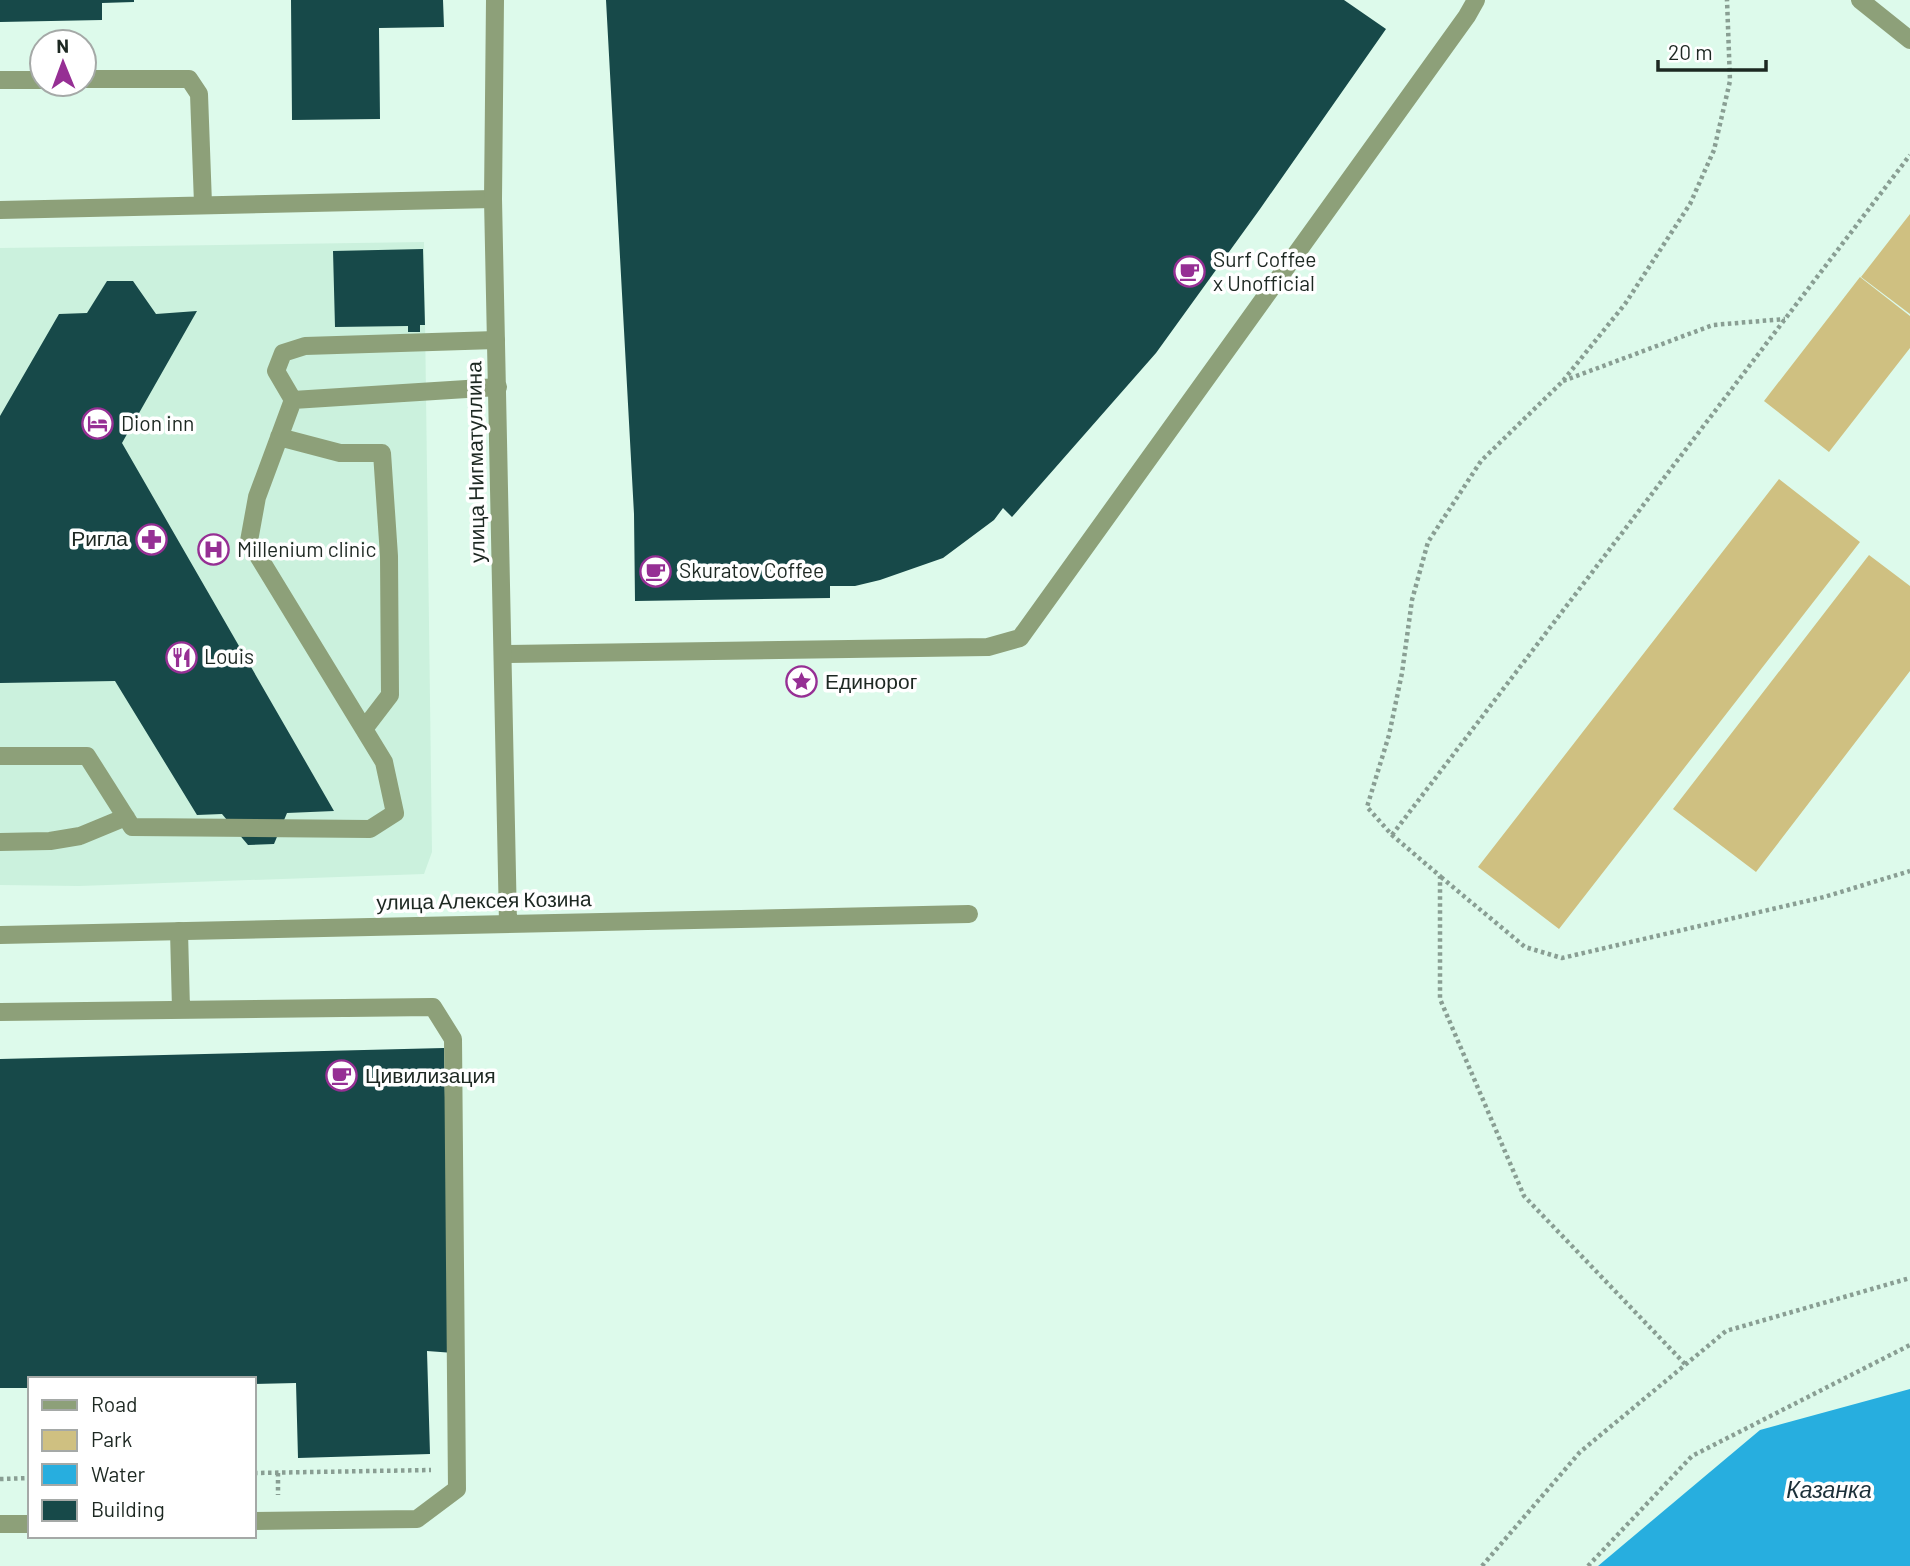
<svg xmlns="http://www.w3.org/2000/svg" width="1910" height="1566" viewBox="0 0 1910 1566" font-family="Barlow,sans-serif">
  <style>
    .built { fill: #cbf1dd }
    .green { fill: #cfc081 }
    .water { fill: #27aedf }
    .building { fill: #174949 }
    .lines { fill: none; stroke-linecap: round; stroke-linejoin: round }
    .path { stroke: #899e93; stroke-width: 4.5; stroke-dasharray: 3.5 3.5; stroke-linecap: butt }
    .lane { stroke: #8da079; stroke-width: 18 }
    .street { stroke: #8da079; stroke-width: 18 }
    .labels { text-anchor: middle; stroke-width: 7; stroke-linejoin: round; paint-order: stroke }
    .poi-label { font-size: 21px; fill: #1d2822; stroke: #fff; text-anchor: start }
    .street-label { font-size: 21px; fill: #1d2822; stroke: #fff }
    .water-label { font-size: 23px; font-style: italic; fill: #1b3039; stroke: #fff }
  </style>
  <rect width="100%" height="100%" fill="#ddfaeb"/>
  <!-- built -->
  <path class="built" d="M424,242l8,610 -8,22 -345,12 -79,-1v-637z"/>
  <!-- green -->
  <path class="green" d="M1910,214v100l-49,-37z
    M1860,277l50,39v32l-81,104 -65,-51z
    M1779,479l81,63 -301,387 -81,-62z
    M1869,555l41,31v85l-154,201 -83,-63z"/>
  <!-- water -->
  <path class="water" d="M1910,1389v177h-312l162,-136z"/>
  <!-- building -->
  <path class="building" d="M0,0h134v2l-32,1v17l-102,2z
    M291,0h152l1,27 -65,1 1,91 -88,1z
    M606,0h738l42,29 -126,180 -104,144 -144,164 -9,-9 -9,12 -51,38 -63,22 -25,6h-25v12l-195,3 -1,-87z
    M423,249l2,76h-5v7h-12v-6l-73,1 -2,-76z
    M107,281h26l23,33 41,-3 -75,132 212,368 -47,2 -13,31 -26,1 -26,-31 -25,1 -82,-134 -115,2v-267l59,-102 28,-1z
    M444,1048l3,149 7,156 -27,-2 3,103 -132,4 -2,-75 -42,1v-5h-224v9h-30v-329z"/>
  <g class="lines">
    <!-- path -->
    <path class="path" d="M1563,381l150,-56 72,-6
      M1392,835l518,-680
      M1441,877l84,70 37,11 262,-61 86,-26
      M1685,1364l-161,-168 -84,-197v-123l-48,-41 -25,-28 22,-72 13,-62 10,-73 16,-58 53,-81 81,-79 63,-78 65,-100 24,-54 16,-69 -3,-81
      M254,1473l177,-3
      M278,1473v22
      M0,1479l30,-1
      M1482,1566l98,-114 146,-121 184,-53
      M1588,1566l104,-110 218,-111"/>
    <!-- lane -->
    <path class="lane" d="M1860,0l50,40
      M84,79h105l10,15 4,110
      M0,80h42
      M0,210l493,-11
      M496,340l-191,6 -22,7 -7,18 17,29 205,-13
      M279,437l61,16h42l7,103 1,139 -26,34
      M503,654l485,-7 32,-9 447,-622 9,-16
      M0,756h87l45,71 238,2 25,-16 -11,-51 -135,-221 8,-44 36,-97
      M0,842l50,-1 30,-5 46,-19
      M179,931l2,78
      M0,1012l433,-5 20,32 4,450 -40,30 -163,2
      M0,1524h30"/>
    <!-- street -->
    <path class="street" d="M495,0l-2,199 15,724
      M0,935l969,-21"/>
  </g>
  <!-- icons -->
  <defs>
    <symbol id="cafe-ring" viewBox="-11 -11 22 22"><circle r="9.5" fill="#fff" stroke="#962f94" stroke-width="1.5"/><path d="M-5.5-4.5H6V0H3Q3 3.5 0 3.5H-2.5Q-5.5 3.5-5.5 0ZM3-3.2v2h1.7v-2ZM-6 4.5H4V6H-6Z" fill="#962f94"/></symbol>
    <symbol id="hotel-ring" viewBox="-11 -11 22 22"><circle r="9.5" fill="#fff" stroke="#962f94" stroke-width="1.5"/><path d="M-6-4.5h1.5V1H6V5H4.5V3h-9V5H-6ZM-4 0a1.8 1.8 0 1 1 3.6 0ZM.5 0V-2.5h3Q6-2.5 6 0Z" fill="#962f94"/></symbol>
    <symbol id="pharmacy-ring" viewBox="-11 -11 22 22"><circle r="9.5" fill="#fff" stroke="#962f94" stroke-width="1.5"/><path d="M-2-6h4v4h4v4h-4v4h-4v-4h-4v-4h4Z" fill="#962f94"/></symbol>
    <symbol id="hospital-ring" viewBox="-11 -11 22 22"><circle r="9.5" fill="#fff" stroke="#962f94" stroke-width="1.5"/><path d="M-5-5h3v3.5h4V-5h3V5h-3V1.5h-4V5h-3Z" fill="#962f94"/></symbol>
    <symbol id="restaurant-ring" viewBox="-11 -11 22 22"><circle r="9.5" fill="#fff" stroke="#962f94" stroke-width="1.5"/><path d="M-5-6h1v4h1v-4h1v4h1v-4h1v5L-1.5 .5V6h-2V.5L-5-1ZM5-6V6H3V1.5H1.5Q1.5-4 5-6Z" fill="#962f94"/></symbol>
    <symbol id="sight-ring" viewBox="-11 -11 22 22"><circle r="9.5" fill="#fff" stroke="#962f94" stroke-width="1.5"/><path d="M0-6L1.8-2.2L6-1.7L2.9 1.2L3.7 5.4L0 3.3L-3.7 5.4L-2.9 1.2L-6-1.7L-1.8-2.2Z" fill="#962f94"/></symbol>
  </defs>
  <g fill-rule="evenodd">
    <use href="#cafe-ring" x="1172" y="254" width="35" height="35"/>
    <use href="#hotel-ring" x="80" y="406" width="35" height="35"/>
    <use href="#pharmacy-ring" x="134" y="522" width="35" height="35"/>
    <use href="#hospital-ring" x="196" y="532" width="35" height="35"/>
    <use href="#cafe-ring" x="638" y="554" width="35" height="35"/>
    <use href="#restaurant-ring" x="164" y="640" width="35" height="35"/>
    <use href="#sight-ring" x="784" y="664" width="35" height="35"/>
    <use href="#cafe-ring" x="324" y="1058" width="35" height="35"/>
  </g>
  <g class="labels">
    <!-- poi labels -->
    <g class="poi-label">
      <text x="1213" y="267">Surf Coffee<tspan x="1213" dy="24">x Unofficial</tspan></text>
      <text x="121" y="431">Dion inn</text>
      <text x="128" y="546" text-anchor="end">Ригла</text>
      <text x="237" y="557">Millenium clinic</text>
      <text x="679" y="578">Skuratov Coffee</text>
      <text x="204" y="664">Louis</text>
      <text x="825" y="689">Единорог</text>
      <text x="365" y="1083">Цивилизация</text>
    </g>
    <!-- street labels -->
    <g class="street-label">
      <text transform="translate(476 462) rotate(-91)" y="7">улица Нигматуллина</text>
      <text transform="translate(484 901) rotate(-1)" y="7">улица Алексея Козина</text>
    </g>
    <!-- water labels -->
    <g class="water-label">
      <text x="1829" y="1498">Казанка</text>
    </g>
  </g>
  <!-- legend -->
  <rect x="28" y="1377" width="228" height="161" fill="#ffffff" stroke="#a5a9a7" stroke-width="2"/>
  <rect x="42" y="1400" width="35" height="10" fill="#8da079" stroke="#a5a9a7" stroke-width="2"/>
  <text x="91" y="1412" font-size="21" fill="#1d2822">Road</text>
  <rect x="42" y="1430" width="35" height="21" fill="#cfc081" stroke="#a5a9a7" stroke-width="2"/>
  <text x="91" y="1447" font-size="21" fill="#1d2822">Park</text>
  <rect x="42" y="1464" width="35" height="21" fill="#27aedf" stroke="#a5a9a7" stroke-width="2"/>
  <text x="91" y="1482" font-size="21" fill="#1d2822">Water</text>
  <rect x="42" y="1500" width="35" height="21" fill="#174949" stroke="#a5a9a7" stroke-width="2"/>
  <text x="91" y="1517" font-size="21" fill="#1d2822">Building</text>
  <!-- north arrow -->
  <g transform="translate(63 63) rotate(359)"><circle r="33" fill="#ffffff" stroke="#a5a9a7" stroke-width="2"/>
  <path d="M0-5L12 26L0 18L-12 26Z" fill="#962f94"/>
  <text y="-10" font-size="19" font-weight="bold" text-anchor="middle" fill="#1d2822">N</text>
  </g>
  <!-- scale -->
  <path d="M1658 60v10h108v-10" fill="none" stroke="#1d2822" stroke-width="3.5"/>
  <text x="1668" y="60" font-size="21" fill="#1d2822" stroke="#ffffff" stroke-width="5" paint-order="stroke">20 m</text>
</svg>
